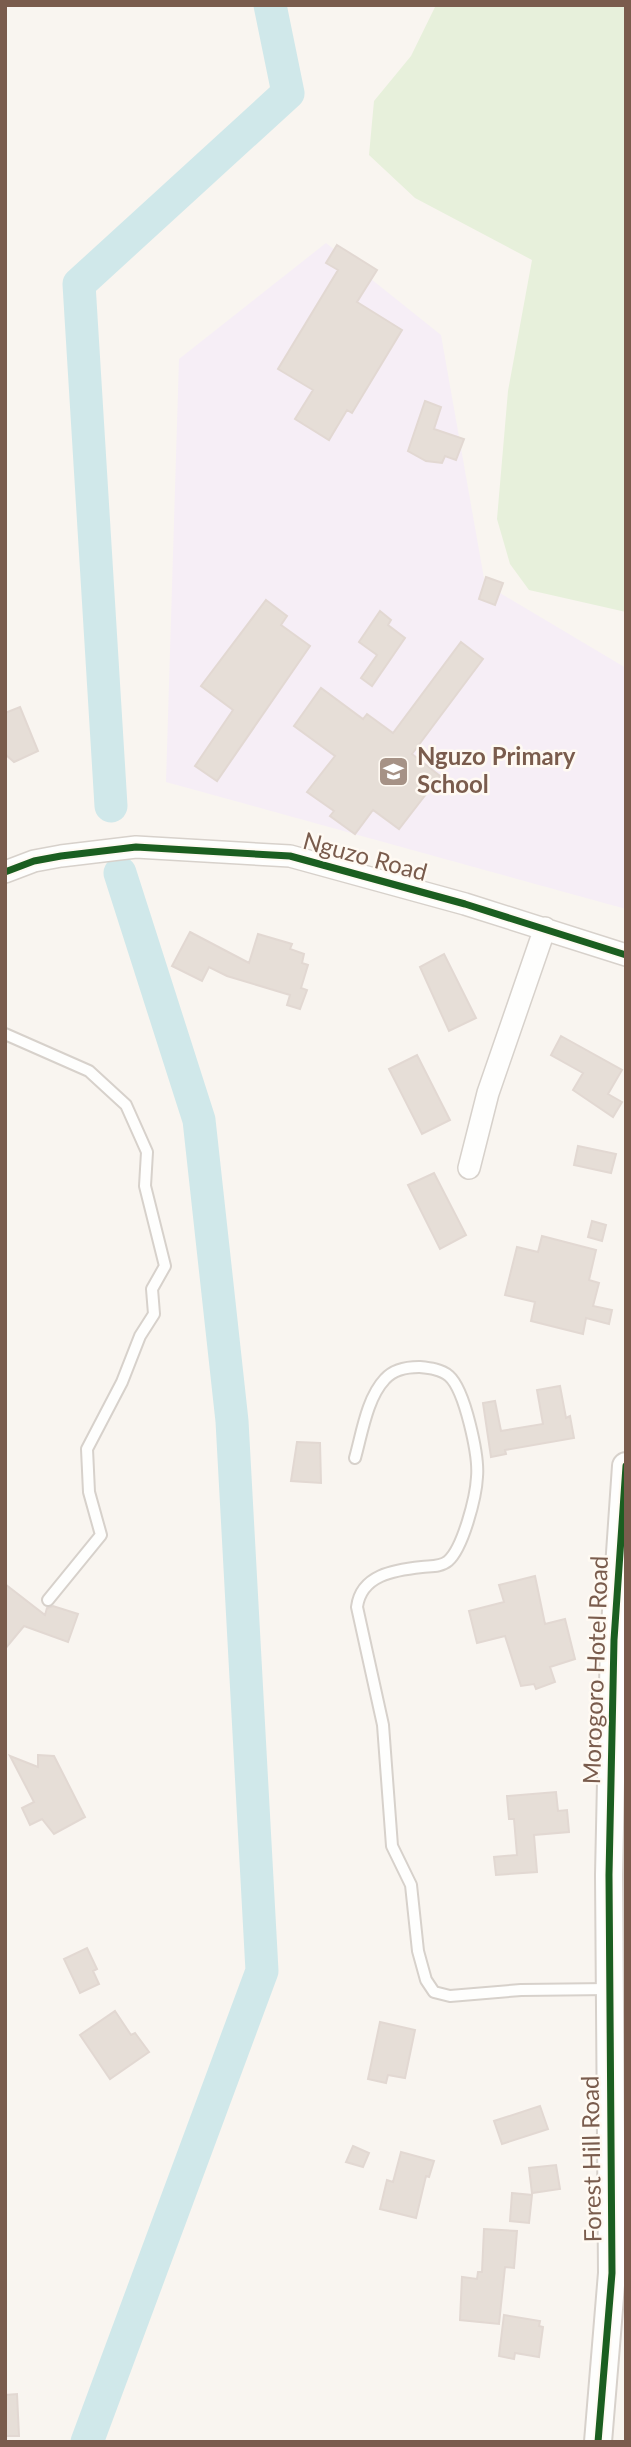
<svg xmlns="http://www.w3.org/2000/svg" width="631" height="2447" viewBox="0 0 631 2447" font-family="Lato,sans-serif">
  <style>
    .education { fill: #f6eef6 }
    .green { fill: #e7f0db }
    .lines { fill: none; stroke-linecap: round; stroke-linejoin: round }
    .river { stroke: #d0e8ea; stroke-width: 33 }
    .building { fill: #e6ded7; stroke: #e2d8d2; stroke-width: 2 }
    .service-casing { stroke: #d7d1cb; stroke-width: 14 }
    .minor-casing { stroke: #d7d1cb; stroke-width: 24 }
    .tertiary-casing { stroke: #d7d1cb; stroke-width: 30 }
    .service { stroke: #fefefd; stroke-width: 10 }
    .minor { stroke: #fefefd; stroke-width: 21 }
    .tertiary { stroke: #fefefd; stroke-width: 26 }
    .cycleway-casing { stroke: #fffaf3; stroke-width: 11 }
    .cycleway { stroke: #1b5e20; stroke-width: 7 }
    .labels { text-anchor: middle; stroke-width: 5; stroke-linejoin: round; paint-order: stroke }
    .poi-label { font-size: 24px; font-weight: bold; fill: #7a5c4d; stroke: #fffaf3; text-anchor: start }
    .street-label { font-size: 24px; fill: #7a5c4d; stroke: #fffaf3 }
  </style>
  <rect width="100%" height="100%" fill="#f9f5f0"/>
  <!-- education -->
  <path class="education" d="M326,243l115,92 44,249 141,84v241l-460,-127 13,-423z"/>
  <!-- green -->
  <path class="green" d="M436,5h190v607l-97,-22 -19,-26 -13,-45 11,-128 24,-131 -117,-62 -46,-43 5,-54 37,-45z"/>
  <g class="lines">
    <!-- river -->
    <path class="river" d="M111,806l-32,-522 209,-191 -18,-88
      M87,2442l175,-471 -30,-550 -33,-301 -79,-247"/>
  </g>
  <!-- building -->
  <path class="building" d="M337,245l40,25 -20,32 45,28 -50,83 -5,-3 -18,30 -34,-21 18,-29 -35,-21 60,-99 -12,-7z
    M425,401l16,6 -7,22 30,10 -8,21 -11,-4 -3,7 -16,-2 -18,-10z
    M486,577l17,6 -8,22 -16,-6z
    M266,600l21,16 -6,9 29,21 -93,135 -22,-15 38,-56 -32,-24z
    M380,611l11,9 -3,5 17,13 -33,48 -11,-8 16,-23 -18,-13z
    M461,642l22,17 -71,95 28,22 -41,53 -26,-19 -18,24 -25,-18 4,-5 -27,-19 28,-36 -41,-30 27,-38 42,31 4,-5 26,19z
    M20,707l18,44 -24,11 -9,-8v-41z
    M190,932l59,31 9,-29 34,10 -2,5 14,5 -2,9 6,2 -7,23 6,2 -7,19 -13,-4 3,-10 -63,-19 -18,-9 -7,14 -30,-15z
    M444,954l32,64 -27,13 -29,-64z
    M561,1036l61,34 -14,24 14,8 -9,15 -40,-27 10,-17 -32,-18z
    M417,1055l33,65 -28,14 -33,-65z
    M578,1146l38,8 -5,19 -37,-8z
    M434,1173l32,62 -26,14 -32,-64z
    M592,1221l14,4 -4,16 -14,-4z
    M542,1236l54,14 -7,30 10,3 -6,23 19,4 -3,14 -23,-6 -3,16 -52,-13 4,-19 -30,-7 12,-48 21,5z
    M560,1386l6,32 4,-2 4,22 -69,12 1,4 -15,3 -8,-54 12,-2 6,30 42,-7 -6,-34z
    M297,1442l23,1 1,40 -30,-2z
    M535,1576l10,48 20,-5 10,40 -25,8 5,15 -19,7 -2,-5 -13,2 -16,-50 -28,7 -8,-32 35,-9 -5,-17z
    M5,1584l40,31 2,-7 6,-2 25,8 -10,28 -44,-16 -19,23z
    M38,1755l16,1 31,61 -31,17 -12,-15 -12,6 -8,-17 12,-6 -24,-46 28,11z
    M556,1792l2,19 9,-1 2,22 -35,3 3,37 -41,3 -2,-18 23,-2 -3,-36h-5l-2,-23z
    M87,1948l10,21 -4,2 6,13 -19,9 -16,-34z
    M115,2011l16,24 4,-2 14,19 -39,27 -30,-44z
    M380,2022l35,8 -10,48 -17,-3 -2,8 -18,-4z
    M540,2106l8,23 -46,15 -8,-23z
    M353,2146l16,7 -6,14 -17,-5z
    M401,2152l33,9 -5,16 -3,-1 -10,42 -36,-9 7,-29 6,2z
    M556,2165l4,24 -28,4 -3,-25z
    M512,2193l20,2 -3,28 -19,-2z
    M484,2229l33,2 -3,37 -9,-1 -6,57 -39,-4 2,-43 15,2 1,-7h4z
    M504,2315l36,6 -1,5 4,1 -4,30 -24,-4 -1,6 -15,-3z
    M17,2394l2,42h-14v-41z"/>
  <g class="lines">
    <defs>
      <path id="service" d="M5,1034l84,37 37,34 21,47 -2,34 20,80 -13,23 2,25 -14,22 -18,46 -35,67 2,43 12,43 -53,65
        M355,1458c7,-25 12,-60 30,-79 9,-10 21,-12 34,-12 10,1 22,2 30,9 16,14 30,80 28,101 -1,20 -14,71 -29,84 -7,6 -18,5 -26,6 -28,3 -61,8 -65,40l26,118 9,121 19,39 7,66 8,29 8,12 16,4 71,-6 88,-1"/>
      <path id="minor" d="M5,872l29,-11 27,-5 75,-9 154,9 175,48 161,51
        M469,1168l19,-75 57,-165"/>
      <path id="tertiary" d="M598,2442l14,-169 -3,-398 5,-235 12,-174"/>
    </defs>
    <!-- service casing -->
    <use href="#service" class="service-casing"/>
    <!-- minor casing -->
    <use href="#minor" class="minor-casing"/>
    <!-- tertiary casing -->
    <use href="#tertiary" class="tertiary-casing"/>
    <!-- service -->
    <use href="#service" class="service"/>
    <!-- minor -->
    <use href="#minor" class="minor"/>
    <!-- tertiary -->
    <use href="#tertiary" class="tertiary"/>
    <defs>
      <path id="cycleway" d="M5,872l29,-11 27,-5 75,-9 154,9 175,48 161,51
        M598,2442l14,-169 -3,-398 5,-235 12,-174"/>
    </defs>
    <!-- cycleway casing -->
    <use href="#cycleway" class="cycleway-casing"/>
    <!-- cycleway -->
    <use href="#cycleway" class="cycleway"/>
  </g>
  <!-- icons -->
  <defs>
    <symbol id="school-square" viewBox="-11 -11 22 22"><rect x="-9" y="-9" width="18" height="18" rx="4" fill="#a69286" stroke="#fffaf3"/><path d="M0-5L7-2L0 1L-7-2ZM-4 1L0 2.5L4 1V4Q0 6-4 4Z" fill="#fff"/></symbol>
  </defs>
  <g fill-rule="evenodd">
    <use href="#school-square" x="376" y="754" width="35" height="35"/>
  </g>
  <g class="labels">
    <!-- poi labels -->
    <g class="poi-label">
      <text x="417" y="765">Nguzo Primary<tspan x="417" dy="28">School</tspan></text>
    </g>
    <!-- street labels -->
    <g class="street-label">
      <text transform="translate(365 857) rotate(15)" y="8">Nguzo Road</text>
      <text transform="translate(596 1670) rotate(-88)" y="8">Morogoro Hotel Road</text>
      <text transform="translate(592 2159) rotate(-91)" y="8">Forest Hill Road</text>
    </g>
  </g>
  <!-- border -->
  <rect width="631" height="2447" fill="none" stroke="#7a5c4d" stroke-width="14"/>
</svg>
